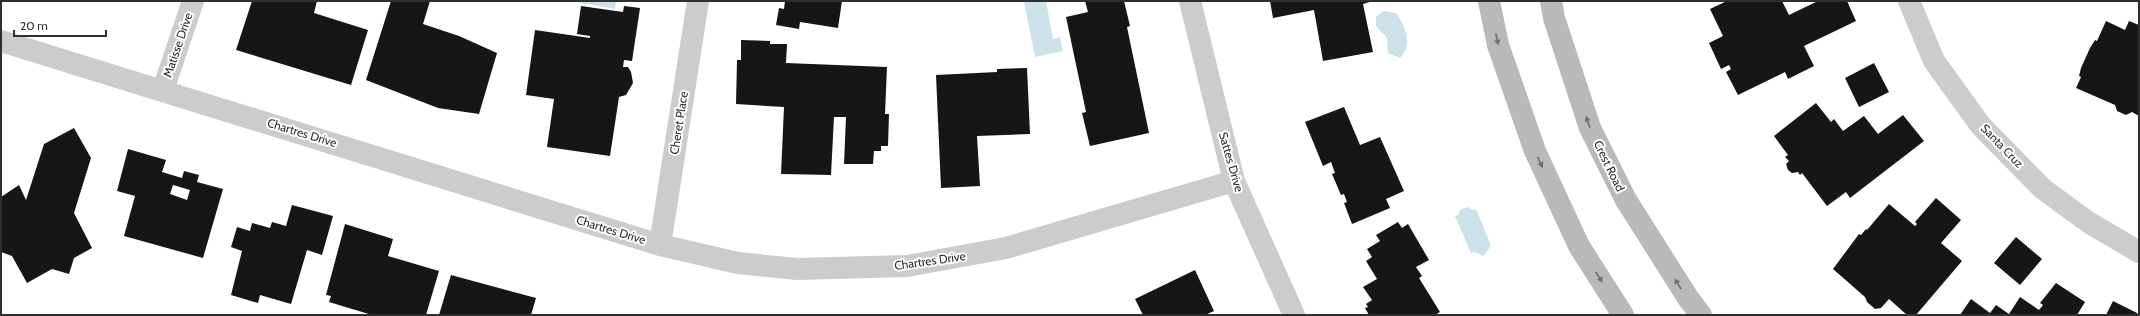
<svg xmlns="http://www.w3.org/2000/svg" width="2140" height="316" viewBox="0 0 2140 316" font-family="Cabin,sans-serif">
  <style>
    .water { fill: #cce1ea }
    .building { fill: #161616; fill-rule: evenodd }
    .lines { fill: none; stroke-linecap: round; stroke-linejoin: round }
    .minor { stroke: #ccc; stroke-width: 22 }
    .secondary { stroke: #b9b9b9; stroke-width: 22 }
    .oneway { fill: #6d6d6d }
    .labels { text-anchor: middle; stroke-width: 4; stroke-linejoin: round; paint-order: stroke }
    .street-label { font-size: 12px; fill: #2f2f2f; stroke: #fff }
  </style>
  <rect width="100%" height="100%" fill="#fff"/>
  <!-- water -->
  <path class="water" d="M571,1h45l-1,8z
    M1030,1h16l7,38 7,-2 3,14 -28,6 -11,-55z
    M1384,11l12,2c10,14 17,31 4,45l-12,-5 -1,-15 -11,-12v-9z
    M1467,207l6,3 3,-1 15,37 -8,10 -9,-4 -3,1 -16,-37 3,-1 2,-5z"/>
  <!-- building -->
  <path class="building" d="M252,1h65l-3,12 54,17 -17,55 -115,-35z
    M391,1h39l-7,23 36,12 38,17 -18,61 -41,-6 -72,-28z
    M785,1h57l-4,27 -38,-6 -1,7 -23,-4 3,-17 5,1z
    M1085,1h39l6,25 -3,1 22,106 -59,13 -8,-33 4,-1 -20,-95 22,-5z
    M1270,1h103l-10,3 10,48 -50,9 -9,-51 -41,8z
    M1727,1h55l7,14 29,-14h29l9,20 -52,25 10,20 -26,13 -3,-7 -47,23 -12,-23 5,-3 -2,-4 -8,4 -12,-26 14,-7 -13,-27z
    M581,6l42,6 1,-6 16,2 -8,53 -8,-1 -1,7h5l3,5 2,11 -7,12 -7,2 -9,59 -63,-9 7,-48 -28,-4 9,-65 55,8v-2l-13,-2z
    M2106,21l19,9 4,-9 10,4v91l-7,-4 -6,3 -9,-4 -2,-6 -39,-17 5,-11 -2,-1 2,-8 9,-20 5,-8 2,1z
    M741,40l29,1v3h17l-1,19 101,4 -2,47h4l-1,32h-7v5h-7l-1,13h-29l2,-47h-12l-3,58 -50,-1 3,-67 -48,-3 1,-44h4z
    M1874,63l15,29 -30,15 -14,-29z
    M1027,68l3,66 -53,2 3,50 -39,2 -5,-113 61,-3v-3z
    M1816,103l15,19 3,-3 9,12 21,-15 14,18 25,-19 21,26 -74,57 -4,-6 -19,14 -25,-33 -2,2 -2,-3 -6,1 -4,-3 -2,-6 3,-3 -4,-4 3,-2 -14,-19z
    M1344,107l16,38 20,-8 24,54 -18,8 4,9 -38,16 -8,-21 3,-1 -3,-8 -3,1 -9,-21 3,-1 -4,-11 -8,4 -18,-44z
    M74,128l17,30 -17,55 18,35 -18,10 -5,16 -17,-5 -25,14 -15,-27 -11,-4v-55l18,-12 7,15 18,-56z
    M128,149l38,11 -4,12 20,6 2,-7 15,4 -2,7 26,7 -20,69 -79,-22 11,-40 -18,-5zM173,185l17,5 -3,10 -17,-6z
    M1936,198l25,22 -20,23 21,18 -46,54h-9l-18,-16 -8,9 -6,1 -8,-7 -2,-5 -32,-28 26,-35 2,1 5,-6 1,1 22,-26 26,22 2,-2 -2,-2z
    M292,205l41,11 -11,39 -15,-5 -16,54 -31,-9 -2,8 -27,-8 11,-44 -11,-4 6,-20 13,4 2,-8 18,5 2,-6 14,4z
    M1398,222l4,6 6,-4 21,36 -13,7 6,9 -3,2 21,34 -5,3h-66l-4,-7 3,-1 -2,-3 6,-4 -9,-13 14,-8 -11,-18 6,-4 -5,-8 13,-8 -4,-6z
    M345,224l48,15 -5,17 51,15 -13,44h-54l-43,-13 2,-6 -5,-1z
    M2016,237l26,22 -22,26 -26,-22z
    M1195,270l19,41 -9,4h-62l-8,-16z
    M451,275l85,23 -5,17h-92z
    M2056,283l29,19 -8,13h-117l11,-16 19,14 6,-8 13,9 11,-17 19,13 4,-5 -3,-2z
    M2113,301l24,12 1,2h-32z"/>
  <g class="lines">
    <!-- minor -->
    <path class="minor" d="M1190,1l44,180 60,134
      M1909,1l25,60 47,65 62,63 45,33 51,30
      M1,41l659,204 78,18 59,6 110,-3 99,-18 228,-67
      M163,90l30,-89
      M660,245l38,-244"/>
    <!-- secondary -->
    <path class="secondary" d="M1489,1l9,44 37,106 44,95 44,69
      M1551,1l3,17 36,110 36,72 62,98 13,17"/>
  </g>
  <!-- one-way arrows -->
  <defs><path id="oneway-solid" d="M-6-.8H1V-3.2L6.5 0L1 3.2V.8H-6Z"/></defs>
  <g class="oneway">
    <use href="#oneway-solid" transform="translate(1497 39) rotate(78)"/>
    <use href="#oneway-solid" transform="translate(1588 122) rotate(-108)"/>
    <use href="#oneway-solid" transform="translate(1540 162) rotate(65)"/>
    <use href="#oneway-solid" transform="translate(1599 277) rotate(57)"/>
    <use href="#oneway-solid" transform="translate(1678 284) rotate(-122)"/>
  </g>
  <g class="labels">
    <!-- street labels -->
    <g class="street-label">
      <text transform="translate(178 45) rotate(-71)" y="4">Matisse Drive</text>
      <text transform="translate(679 123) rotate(-81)" y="4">Cheret Place</text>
      <text transform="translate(302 133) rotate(17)" y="4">Chartres Drive</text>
      <text transform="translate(2002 146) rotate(46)" y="4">Santa Cruz</text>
      <text transform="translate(1231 162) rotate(74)" y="4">Sattes Drive</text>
      <text transform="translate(1609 166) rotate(64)" y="4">Crest Road</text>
      <text transform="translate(611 230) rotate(17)" y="4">Chartres Drive</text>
      <text transform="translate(930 261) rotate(-8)" y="4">Chartres Drive</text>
    </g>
  </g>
  <!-- border -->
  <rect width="2140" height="316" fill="none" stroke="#2f2f2f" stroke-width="4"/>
  <!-- scale -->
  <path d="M14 30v6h92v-6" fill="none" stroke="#2f2f2f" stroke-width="2"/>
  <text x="20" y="30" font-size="12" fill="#2f2f2f" stroke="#ffffff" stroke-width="3" paint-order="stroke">20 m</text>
</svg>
